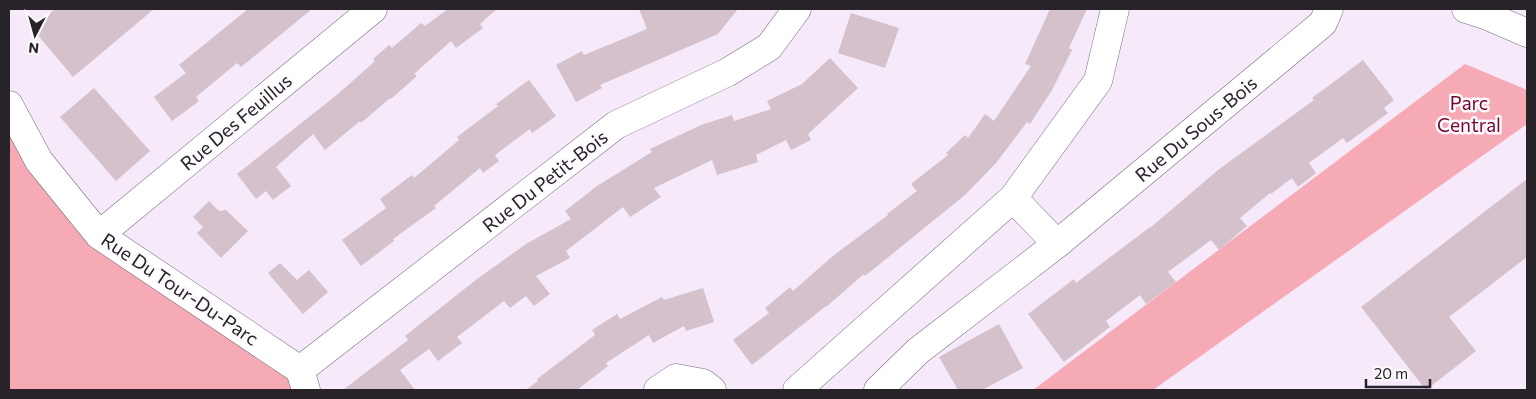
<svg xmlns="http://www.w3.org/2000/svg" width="1536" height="399" viewBox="0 0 1536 399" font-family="Commissioner,sans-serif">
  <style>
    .green { fill: #f6aab6 }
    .building { fill: #d4c1cb }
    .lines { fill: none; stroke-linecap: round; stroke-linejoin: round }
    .minor-casing { stroke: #766c7a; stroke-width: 29 }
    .minor { stroke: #fff; stroke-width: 28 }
    .labels { text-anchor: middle; stroke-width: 5; stroke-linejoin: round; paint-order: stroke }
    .park-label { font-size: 19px; fill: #78032e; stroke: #fdfafe }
    .street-label { font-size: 19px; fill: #282329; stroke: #fdfafe }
  </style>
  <rect width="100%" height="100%" fill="#f5e9fa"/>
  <!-- green -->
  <path class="green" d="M1465,64l62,26v34l-374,266h-120z
    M9,105l90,130 207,155h-297z"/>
  <!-- building -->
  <path class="building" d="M55,9h99l-81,68 -41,-49z
    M248,9h64l-71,58 -4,-4 -41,34 3,4 -27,20 -18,-24 32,-24 -7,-8z
    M448,9h49l-17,15 3,4 -27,20 -5,-7 -37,33 3,2 -26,23 -1,-1 -29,25 -1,-2 -35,29 -12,-16 -37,33 15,19 -18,14 -7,-9 -10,8 -19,-25 101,-80 37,-33 -2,-2 16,-14 3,3 29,-25 4,3z
    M639,9h99l-20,25 -118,51 2,3 -26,14 -20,-37 26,-14 2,4 63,-26z
    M1050,9h37l-18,39 3,2 -20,40 -22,34 -3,-2 -31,41 -31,32 -100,81 -1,-2 -38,33v-1l-74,59 -19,-25 36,-27 -4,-5 25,-21 3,4 41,-36 54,-40 -1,-1 30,-23 -6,-7 37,-29 -2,-2 19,-18 3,3 17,-24 9,7 37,-55 -6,-2z
    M851,13l48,15 -14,40 -47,-15z
    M830,58l28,30 -50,46 3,6 -20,10 -5,-10 -30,15 2,7 -41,13 -5,-15 -58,28 7,9 -31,20 -7,-10 -57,44 4,7 -34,18 14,18 -16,12 -8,-10 -16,12 -6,-7 -47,36 5,6 -24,18 -9,-12 -29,21 15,20h-72l65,-50 -3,-4 72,-57 49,-35 45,-25 -6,-8 32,-25 55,-34 -2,-3 51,-24 31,-10 2,6 37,-12 -4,-8 35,-17z
    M1363,60l31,40 -10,8 4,5 -41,30 -4,-5 -34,25 7,10 -18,14 -6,-9 -21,16 -1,-1 -30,25 7,8 -28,24 -8,-10 -43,32 8,10 -30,22 -6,-9 -34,26 4,6 -46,35 -36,-48 46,-35 2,4 74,-56v1l68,-58 96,-70 -2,-2z
    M529,80l27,36 -24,17 -2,-4 -35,26 4,6 -16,12 -3,-5 -46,38 2,2 -43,31 1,2 -33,25 -19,-26 44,-32 -6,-9 32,-24 2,3 45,-38 -2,-3 41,-31 -2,-2z
    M94,88l56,63 -34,30 -56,-64z
    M1527,179v78l-78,60 27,34 -50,39 -65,-83z
    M209,201l10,10 7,-1 22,21 -27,27 -24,-25 6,-6 -10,-10z
    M280,263l17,17 12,-10 19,22 -25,22 -35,-41z
    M703,288l11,34 -28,9 -2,-5 -31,17 -4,-8 -43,28 2,3 -31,24h-51l12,-9 -1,-2 58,-44 -3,-5 25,-16 3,5 42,-22 2,3z
    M999,324l24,44 -41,22h-24l-19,-33z"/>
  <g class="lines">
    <defs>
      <path id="minor" d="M1466,9l19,6 42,18
        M9,105l30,56 60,74 201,135 6,20
        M1013,198l44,46
        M99,235l274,-226
        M300,370l316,-245 112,-53 41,-25 28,-38
        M658,390l18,-12 27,5 9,7
        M797,390l216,-192 85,-117 17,-72
        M878,390l40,-39 139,-107 266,-221 6,-14"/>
    </defs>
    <!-- minor casing -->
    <use href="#minor" class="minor-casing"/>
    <!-- minor -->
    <use href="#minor" class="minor"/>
  </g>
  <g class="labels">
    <!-- park labels -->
    <g class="park-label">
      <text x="1469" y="110">Parc<tspan x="1469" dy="22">Central</tspan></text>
    </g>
    <!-- street labels -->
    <g class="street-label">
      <text transform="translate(236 122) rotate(-40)" y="7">Rue Des Feuillus</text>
      <text transform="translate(1196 129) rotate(-40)" y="7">Rue Du Sous-Bois</text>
      <text transform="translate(545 181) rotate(-38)" y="7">Rue Du Petit-Bois</text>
      <text transform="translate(180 289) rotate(34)" y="7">Rue Du Tour-Du-Parc</text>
    </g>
  </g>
  <!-- border -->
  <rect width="1536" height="399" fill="none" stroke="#282329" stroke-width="20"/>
  <!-- north arrow -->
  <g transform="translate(35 35) rotate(186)" stroke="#fdfafe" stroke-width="4" paint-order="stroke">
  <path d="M0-4L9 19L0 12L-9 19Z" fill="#282329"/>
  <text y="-8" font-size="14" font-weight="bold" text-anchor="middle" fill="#282329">N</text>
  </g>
  <!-- scale -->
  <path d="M1366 379v8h64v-8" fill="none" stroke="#282329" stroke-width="2.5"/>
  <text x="1374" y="379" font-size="15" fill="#282329" stroke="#fdfafe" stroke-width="4" paint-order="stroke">20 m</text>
</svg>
